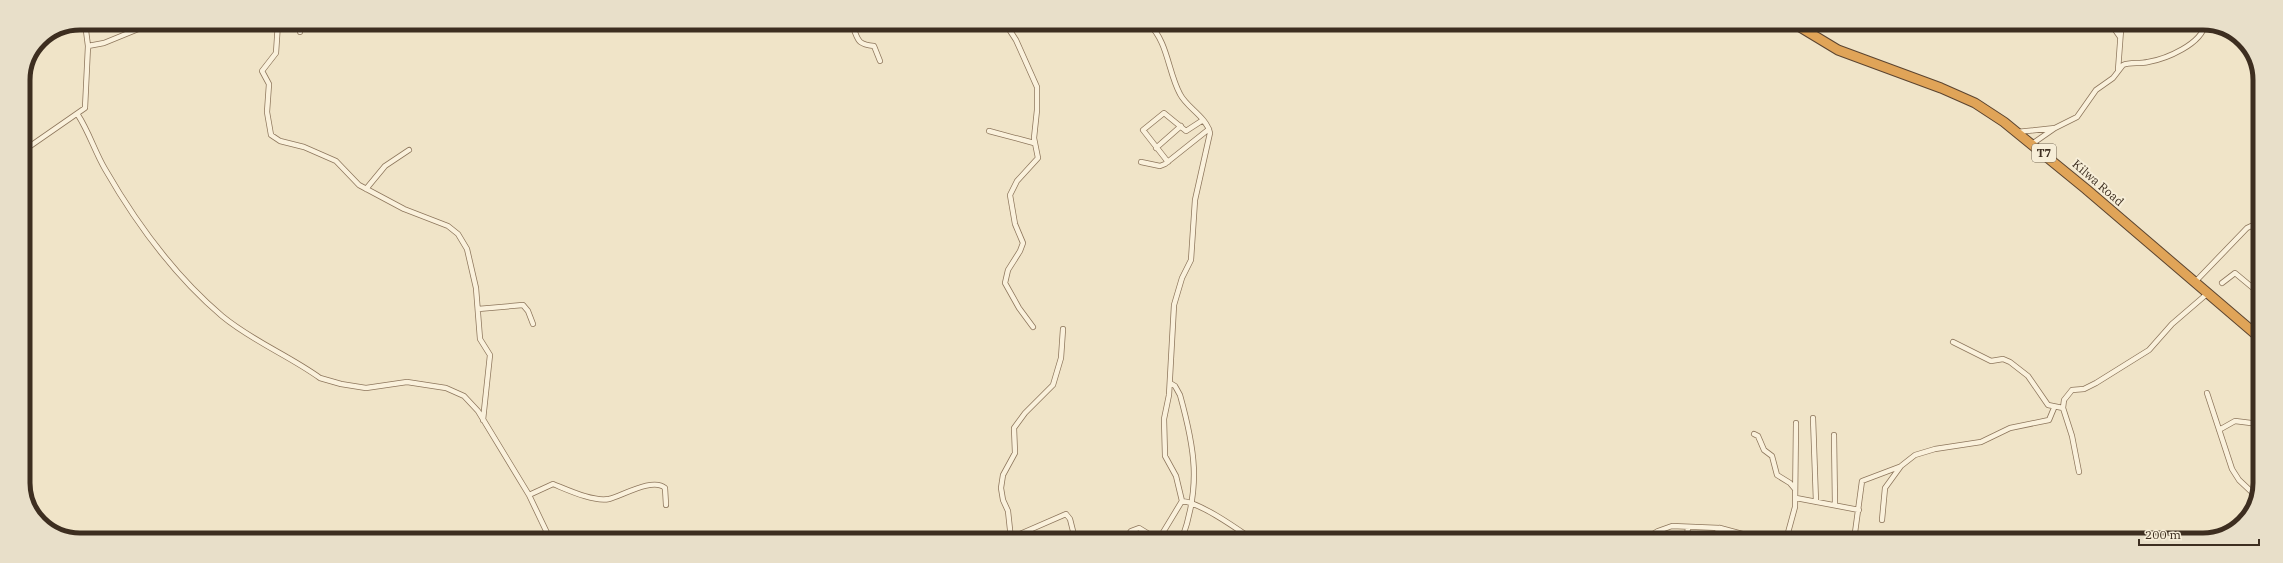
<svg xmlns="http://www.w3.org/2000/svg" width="2283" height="563" viewBox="0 0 2283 563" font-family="'IBM Plex Serif',serif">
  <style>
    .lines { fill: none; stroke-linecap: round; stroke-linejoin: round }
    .street-casing { stroke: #8d765c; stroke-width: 6 }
    .highway-casing { stroke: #5b4430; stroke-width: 11 }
    .street { stroke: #faf1dc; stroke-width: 4.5 }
    .highway { stroke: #e0a458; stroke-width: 9 }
    .labels { text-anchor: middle; stroke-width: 4; stroke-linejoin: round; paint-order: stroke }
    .shield { fill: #f7eed8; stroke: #756857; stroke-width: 1 }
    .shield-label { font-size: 11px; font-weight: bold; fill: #3d2e20 }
    .street-label { font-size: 12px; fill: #3d2e20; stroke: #f7eed8 }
    .rim { fill: none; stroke: #3d2e20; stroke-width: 5 }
  </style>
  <rect width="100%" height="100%" fill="#f0e4c8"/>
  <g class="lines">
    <defs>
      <path id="street" d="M278,23l-2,30 -14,18 7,13 -2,28 4,23 9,6 24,6 32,14 23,24 45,24 44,17 10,8 9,15 9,39 4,51 10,16 -7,65
        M298,23l2,9
        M851,23c8,16 4,21 23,23l6,15
        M1005,23l11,17 21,47v23l-3,28 4,20 -21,23 -7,14 5,29 8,19 -3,8 -12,19 -3,13 14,25 14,19
        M1149,24c19,18 19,48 31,70 7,14 26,22 30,39l-15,67 -4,60 -9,18 -8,27 -5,90 -5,24 1,37 11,20 6,25 -23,38
        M2111,24l9,13
        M88,46l16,-3 49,-20
        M2118,70l3,-40 6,-6
        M78,115c11,17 17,37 27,54 31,54 70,107 117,147 30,25 66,39 98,62l21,6 25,4 41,-6 39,6 18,8 14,15 51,84 21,44
        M989,131l45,12
        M2017,132l38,-4
        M2032,144l23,-16 22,-11 19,-27 17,-12 10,-13c7,-3 16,-1 25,-3 18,-3 54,-18 57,-38
        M1156,148l25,-22
        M23,151l62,-43 3,-62 -3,-23
        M1141,162l19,4 5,-2 44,-35
        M1168,162l-25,-32 21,-17 22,18 17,-11
        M366,189l19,-23 24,-16
        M2195,282l52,-54 13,-6
        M2222,283l13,-10 24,20
        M478,309l45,-4 5,6 5,13
        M2252,331l7,-18
        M1953,342l38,19 12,-2 7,3 18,14 20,29 15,3
        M1170,383l5,3 5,9c15,54 21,91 2,144
        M2207,393l25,76 7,11 18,17
        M1813,418l3,84
        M2219,430l16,-9 24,3
        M1754,434l4,2 6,14 8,6 5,19 13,8 5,6
        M1834,435l1,70
        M2079,472l-7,-36 -9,-28 1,-8 8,-10 12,-1 12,-6 53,-33 23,-26 36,-31
        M529,495l24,-11c15,6 40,18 56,15 13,-3 44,-22 56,-11l1,17
        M1796,498l63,12
        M1182,501c19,2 54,27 70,38
        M1882,520l3,-32 16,-22 14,-11 20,-6 46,-7 29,-14 39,-8 5,-12
        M2220,534l27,-19
        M1011,538l55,-24 4,5 5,20
        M1011,539l-3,-28 -5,-11 -2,-12 2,-13 12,-22 -1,-25 11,-15 28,-28 8,-27 2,-29
        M1125,539l6,-8 8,-3 18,11
        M1643,540l15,-9 14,-5 48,2 26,7 44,5
        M1686,540l2,-12
        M1711,540l9,-12
        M1725,540l2,-10
        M1786,540l9,-33 1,-84
        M1854,540l8,-59 37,-14"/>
      <path id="highway" d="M1795,24l43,26 103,38 34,15 29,19 82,67 173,148"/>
    </defs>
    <!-- street casing -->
    <use href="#street" class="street-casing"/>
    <!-- highway casing -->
    <use href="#highway" class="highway-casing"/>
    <!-- street -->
    <use href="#street" class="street"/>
    <!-- highway -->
    <use href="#highway" class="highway"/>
  </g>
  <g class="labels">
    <!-- shield labels -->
    <rect class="shield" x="2032" y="144" width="24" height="18" rx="3"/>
    <g class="shield-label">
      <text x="2044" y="157">T7</text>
    </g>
    <!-- street labels -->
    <g class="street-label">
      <text transform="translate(2098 183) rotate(41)" y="4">Kilwa Road</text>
    </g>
  </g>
  <!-- crop -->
  <path d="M0 0H2283V563H0ZM80 30H2203A50 50 0 0 1 2253 80V483A50 50 0 0 1 2203 533H80A50 50 0 0 1 30 483V80A50 50 0 0 1 80 30Z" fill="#e8dfc9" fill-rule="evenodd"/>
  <path class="rim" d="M80 30H2203A50 50 0 0 1 2253 80V483A50 50 0 0 1 2203 533H80A50 50 0 0 1 30 483V80A50 50 0 0 1 80 30Z"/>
  <!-- scale -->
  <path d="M2139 539v6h120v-6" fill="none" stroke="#3d2e20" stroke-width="2"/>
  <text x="2145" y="539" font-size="12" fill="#3d2e20" stroke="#f7eed8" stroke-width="3" paint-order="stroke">200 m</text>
</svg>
